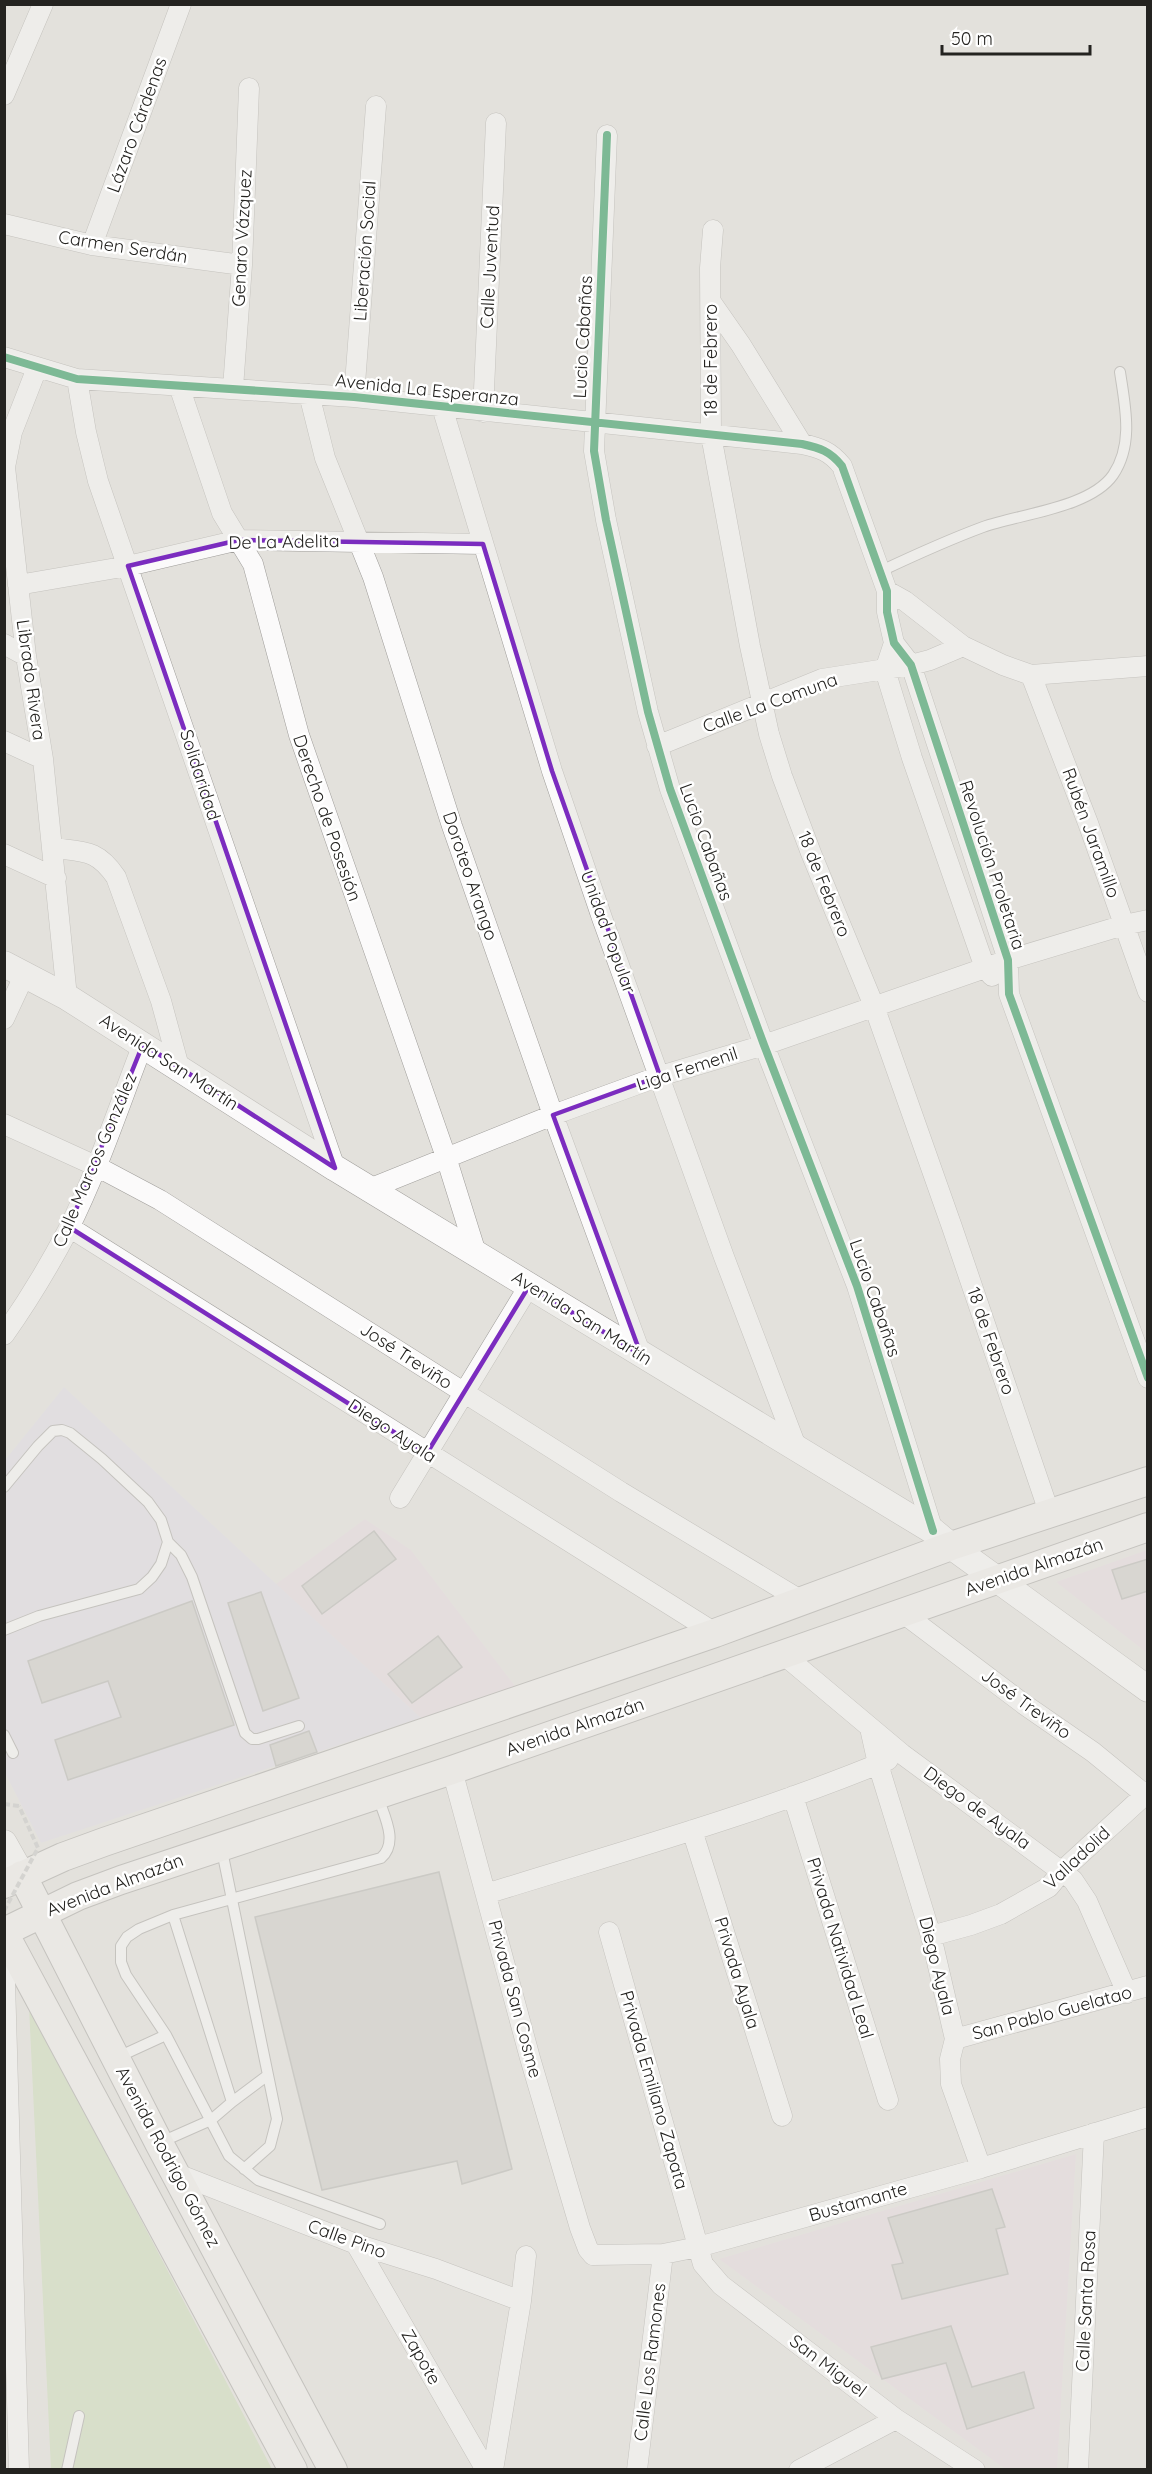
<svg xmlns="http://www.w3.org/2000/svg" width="1152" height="2474" viewBox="0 0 1152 2474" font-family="Quicksand,sans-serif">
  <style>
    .education { fill: #e5d8de }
    .medical { fill: #dedae4 }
    .green { fill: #c9dbb4 }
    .building { fill: #c9c8c4; stroke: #aeada9; stroke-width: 1.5 }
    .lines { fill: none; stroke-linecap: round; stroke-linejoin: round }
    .service-casing { stroke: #9f9d9a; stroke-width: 12 }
    .minor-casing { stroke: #9f9d9a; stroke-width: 21 }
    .tertiary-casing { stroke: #9f9d9a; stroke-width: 27 }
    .secondary-casing { stroke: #9f9d9a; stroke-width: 30 }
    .path { stroke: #c2c2c0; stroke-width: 4; stroke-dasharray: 6 3; stroke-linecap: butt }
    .service { stroke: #fbfafa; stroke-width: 10 }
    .minor { stroke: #fbfafa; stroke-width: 20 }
    .tertiary { stroke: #fbfafa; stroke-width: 26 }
    .secondary { stroke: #f1efed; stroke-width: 28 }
    .path-bridge { stroke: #c2c2c0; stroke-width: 4; stroke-dasharray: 6 3; stroke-linecap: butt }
    .cycleway-casing { stroke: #fff; stroke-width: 11 }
    .cycleway { stroke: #00873e; stroke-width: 8 }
    .marked { fill: none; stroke: #7b2cbf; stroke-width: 4.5; stroke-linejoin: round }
    .labels { text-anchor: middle; stroke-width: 5; stroke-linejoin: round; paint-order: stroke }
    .street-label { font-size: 18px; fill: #242320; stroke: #fff }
  </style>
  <rect width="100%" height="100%" fill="#e3e1dc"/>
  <!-- education -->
  <path class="education" d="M365,1519l46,31 104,136 -94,32 -145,-134z
    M1147,1550v103l-91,-71z
    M1076,2154l-19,315h-52l-286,-210z"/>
  <!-- medical -->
  <path class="medical" d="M64,1387l357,331 -380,125 -36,-70v-313z"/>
  <!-- green -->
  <path class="green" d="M29,2007l243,462h-221z"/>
  <!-- building -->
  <path class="building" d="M374,1531l22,28 -74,55 -20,-28z
    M1148,1559v32l-26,8 -10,-29z
    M261,1592l38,106 -36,13 -35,-108z
    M192,1601l42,124 -166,55 -13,-40 66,-23 -13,-36 -66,22 -14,-42z
    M438,1636l24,31 -50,36 -24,-29z
    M309,1731l8,21 -41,14 -6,-21z
    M439,1872l73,297 -50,15 -5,-23 -135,29 -67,-273z
    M992,2189l13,38 -9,2 12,45 -106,25 -10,-34 11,-2 -15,-45z
    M951,2326l21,61 52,-15 10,36 -67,21 -21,-66 -64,16 -11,-32z"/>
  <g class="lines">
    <defs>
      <path id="service" d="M881,571c34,-16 67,-31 102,-44 36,-13 107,-19 130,-52 21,-31 12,-69 7,-103
        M4,1487l34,-41 15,-15 9,-1 8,3 32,26 46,43 13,18 7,22 -7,22 -9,13 -13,12 -100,27 -35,14
        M168,1542l13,13 11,22 53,156 7,6h6l41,-13
        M4,1735l9,18
        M378,1797c6,19 21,45 3,61l-208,57 -34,14 -12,8 -6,9v16l5,13 40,60 63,121 29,24 122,44
        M221,1846l47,229 -36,27
        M118,2057l48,-22
        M159,2143l52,-23 21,-18 -59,-187
        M244,2169l26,-23 7,-27 -9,-44
        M67,2470l12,-54"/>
      <path id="minor" d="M4,95l39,-91
        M607,135l-13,316 12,69 42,192 22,77 94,256 93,241 76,245
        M4,224l88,21 150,20
        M713,230l-3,38 1,167 39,211 19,88 13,42 29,77 63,153 78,221 98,288
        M92,245l89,-241
        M711,302l30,43 61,99
        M4,357l73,22 277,18 448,47c18,4 28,7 40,22l45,125v21l7,31 17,22 97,295 1,34 139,384
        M37,368l-25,64 -7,35 21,189 17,103 24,238
        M77,379l9,53 12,49 237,687
        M179,386l43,127 31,51 46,171 147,422 30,96
        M233,388l9,-123 7,-177
        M309,394l16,64 48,119 79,249 101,289 88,240
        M354,397l22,-291
        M442,407l110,364 50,147 122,339 73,192
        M483,412l13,-289
        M18,585l110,-19 111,-26 244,4
        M887,591l18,10 58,45 40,19 28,10 117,-9
        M894,643l-9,27 27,88 73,210 7,8
        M4,644l22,12
        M1031,675l57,148 60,169
        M4,741l39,18
        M657,746l165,-67 89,-14 19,-5 33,-14
        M53,848c31,4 44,1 63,29l45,124 18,66
        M4,854l52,24
        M4,1019l20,-43
        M4,1124l92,42 64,34 461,292 181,109
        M369,1189l184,-74 107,-39 104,-31 244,-85 116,-35 24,-5
        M69,1227l646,406
        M4,1335c24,-34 45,-69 64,-105 30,-60 51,-124 75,-186
        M400,1498l129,-212
        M903,1613l122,92 68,47 55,45
        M784,1655l118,99 171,126 14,21 40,92
        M870,1728l8,36 53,172 24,103 -5,20 1,25 30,84
        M452,1770l78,288 50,170 8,21 5,6 70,-1 35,-7 283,-79 167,-51
        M793,1796l95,304
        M692,1830l90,286
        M486,1894c134,-42 272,-80 402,-134
        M609,1932l94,332 18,21 175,134 79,51
        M931,1936l40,-11 30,-11 48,-27 14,-17 85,-78
        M4,1947l15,523
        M955,2039l193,-53
        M175,2173l181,71 80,25 85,32
        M356,2244l130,226
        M493,2470l28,-169 5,-45
        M637,2470l26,-216
        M799,2470l97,-51
        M1078,2470l16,-337"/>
      <path id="tertiary" d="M4,964l63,33 268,171 598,363 18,15 197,143
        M4,1843l18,32"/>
      <path id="secondary" d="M22,1875l137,268 174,327
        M4,1884l59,-27 41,-15 611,-209 236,-87 197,-65
        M4,1932l74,-36 43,-16 331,-110 696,-243
        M4,1933l289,537"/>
    </defs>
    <!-- service casing -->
    <use href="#service" class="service-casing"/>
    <!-- minor casing -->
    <use href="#minor" class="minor-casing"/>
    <!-- tertiary casing -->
    <use href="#tertiary" class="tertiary-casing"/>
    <!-- secondary casing -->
    <use href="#secondary" class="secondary-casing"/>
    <!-- path -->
    <path class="path" d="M4,1804l15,2"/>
    <!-- service -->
    <use href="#service" class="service"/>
    <!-- minor -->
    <use href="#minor" class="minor"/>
    <!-- tertiary -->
    <use href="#tertiary" class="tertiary"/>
    <!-- secondary -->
    <use href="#secondary" class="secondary"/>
    <!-- path-bridge -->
    <path class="path-bridge" d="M4,1911l34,-63 -19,-42"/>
    <defs>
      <path id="cycleway" d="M607,135l-13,316 12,69 42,192 22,77 94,256 93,241 76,245
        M4,357l73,22 277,18 448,47c18,4 28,7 40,22l45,125v21l7,31 17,22 97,295 1,34 139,384"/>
    </defs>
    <!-- cycleway casing -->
    <use href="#cycleway" class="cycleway-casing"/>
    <!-- cycleway -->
    <use href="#cycleway" class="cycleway"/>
  </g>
  <!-- marked area -->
  <path d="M0 0H1152V2474H0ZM239,540l244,4 69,227 108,305 -107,39 88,240 -112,-69 -102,167 -358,-226 74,-183 192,124 -207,-602z" fill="#e3e1dc" fill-opacity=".55" fill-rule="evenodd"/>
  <path class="marked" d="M239,540l244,4 69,227 108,305 -107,39 88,240 -112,-69 -102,167 -358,-226 74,-183 192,124 -207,-602z"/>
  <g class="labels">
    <!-- street labels -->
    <g class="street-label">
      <text transform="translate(137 125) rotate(-70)" y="6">Lázaro Cárdenas</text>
      <text transform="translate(242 238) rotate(-87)" y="6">Genaro Vázquez</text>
      <text transform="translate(123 247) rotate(9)" y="6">Carmen Serdán</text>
      <text transform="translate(365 251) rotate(-86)" y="6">Liberación Social</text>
      <text transform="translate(490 267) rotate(-87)" y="6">Calle Juventud</text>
      <text transform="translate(583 337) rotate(-87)" y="6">Lucio Cabañas</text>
      <text transform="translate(711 360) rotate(-90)" y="6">18 de Febrero</text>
      <text transform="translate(427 390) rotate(6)" y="6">Avenida La Esperanza</text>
      <text transform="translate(284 542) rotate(-1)" y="6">De La Adelita</text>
      <text transform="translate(31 680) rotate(82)" y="6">Librado Rivera</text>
      <text transform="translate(770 703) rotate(-20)" y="6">Calle La Comuna</text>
      <text transform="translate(200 775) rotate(72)" y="6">Solidaridad</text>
      <text transform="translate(327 818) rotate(71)" y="6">Derecho de Posesión</text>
      <text transform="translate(1091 833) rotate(70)" y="6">Rubén Jaramillo</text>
      <text transform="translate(706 842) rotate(70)" y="6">Lucio Cabañas</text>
      <text transform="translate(992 865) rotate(72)" y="6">Revolución Proletaria</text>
      <text transform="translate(470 876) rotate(71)" y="6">Doroteo Arango</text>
      <text transform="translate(824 884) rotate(68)" y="6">18 de Febrero</text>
      <text transform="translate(608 932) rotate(70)" y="6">Unidad Popular</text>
      <text transform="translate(169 1062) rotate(33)" y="6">Avenida San Martín</text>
      <text transform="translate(687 1069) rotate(-18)" y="6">Liga Femenil</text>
      <text transform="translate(95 1160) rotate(-67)" y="6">Calle Marcos González</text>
      <text transform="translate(875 1298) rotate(71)" y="6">Lucio Cabañas</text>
      <text transform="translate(582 1318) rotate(32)" y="6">Avenida San Martín</text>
      <text transform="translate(991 1341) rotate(71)" y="6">18 de Febrero</text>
      <text transform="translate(406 1356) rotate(33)" y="6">José Treviño</text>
      <text transform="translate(392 1431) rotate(33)" y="6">Diego Ayala</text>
      <text transform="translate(1034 1567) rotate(-19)" y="6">Avenida Almazán</text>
      <text transform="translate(1026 1704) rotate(36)" y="6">José Treviño</text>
      <text transform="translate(575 1727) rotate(-19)" y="6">Avenida Almazán</text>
      <text transform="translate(977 1808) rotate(36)" y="6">Diego de Ayala</text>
      <text transform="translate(1077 1858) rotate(-43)" y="6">Valladolid</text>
      <text transform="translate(115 1885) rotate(-21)" y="6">Avenida Almazán</text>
      <text transform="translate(840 1948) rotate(73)" y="6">Privada Natividad Leal</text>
      <text transform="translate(937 1966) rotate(76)" y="6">Diego Ayala</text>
      <text transform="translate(737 1973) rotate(73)" y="6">Privada Ayala</text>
      <text transform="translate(515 1999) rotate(75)" y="6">Privada San Cosme</text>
      <text transform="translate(1052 2013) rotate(-15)" y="6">San Pablo Guelatao</text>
      <text transform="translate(654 2090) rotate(74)" y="6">Privada Emiliano Zapata</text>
      <text transform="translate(168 2157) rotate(62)" y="6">Avenida Rodrigo Gómez</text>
      <text transform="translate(858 2202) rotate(-16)" y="6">Bustamante</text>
      <text transform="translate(347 2239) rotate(20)" y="6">Calle Pino</text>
      <text transform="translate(1086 2301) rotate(-87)" y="6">Calle Santa Rosa</text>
      <text transform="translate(421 2357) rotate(60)" y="6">Zapote</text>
      <text transform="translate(650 2362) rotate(-83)" y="6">Calle Los Ramones</text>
      <text transform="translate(828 2366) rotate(37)" y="6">San Miguel</text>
    </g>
  </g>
  <!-- border -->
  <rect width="1152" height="2474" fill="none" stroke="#242320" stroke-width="12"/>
  <!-- scale -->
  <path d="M942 45v9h148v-9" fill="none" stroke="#242320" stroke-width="3"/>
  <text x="951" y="45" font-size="18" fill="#242320" stroke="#ffffff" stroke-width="4.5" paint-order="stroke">50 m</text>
</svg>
